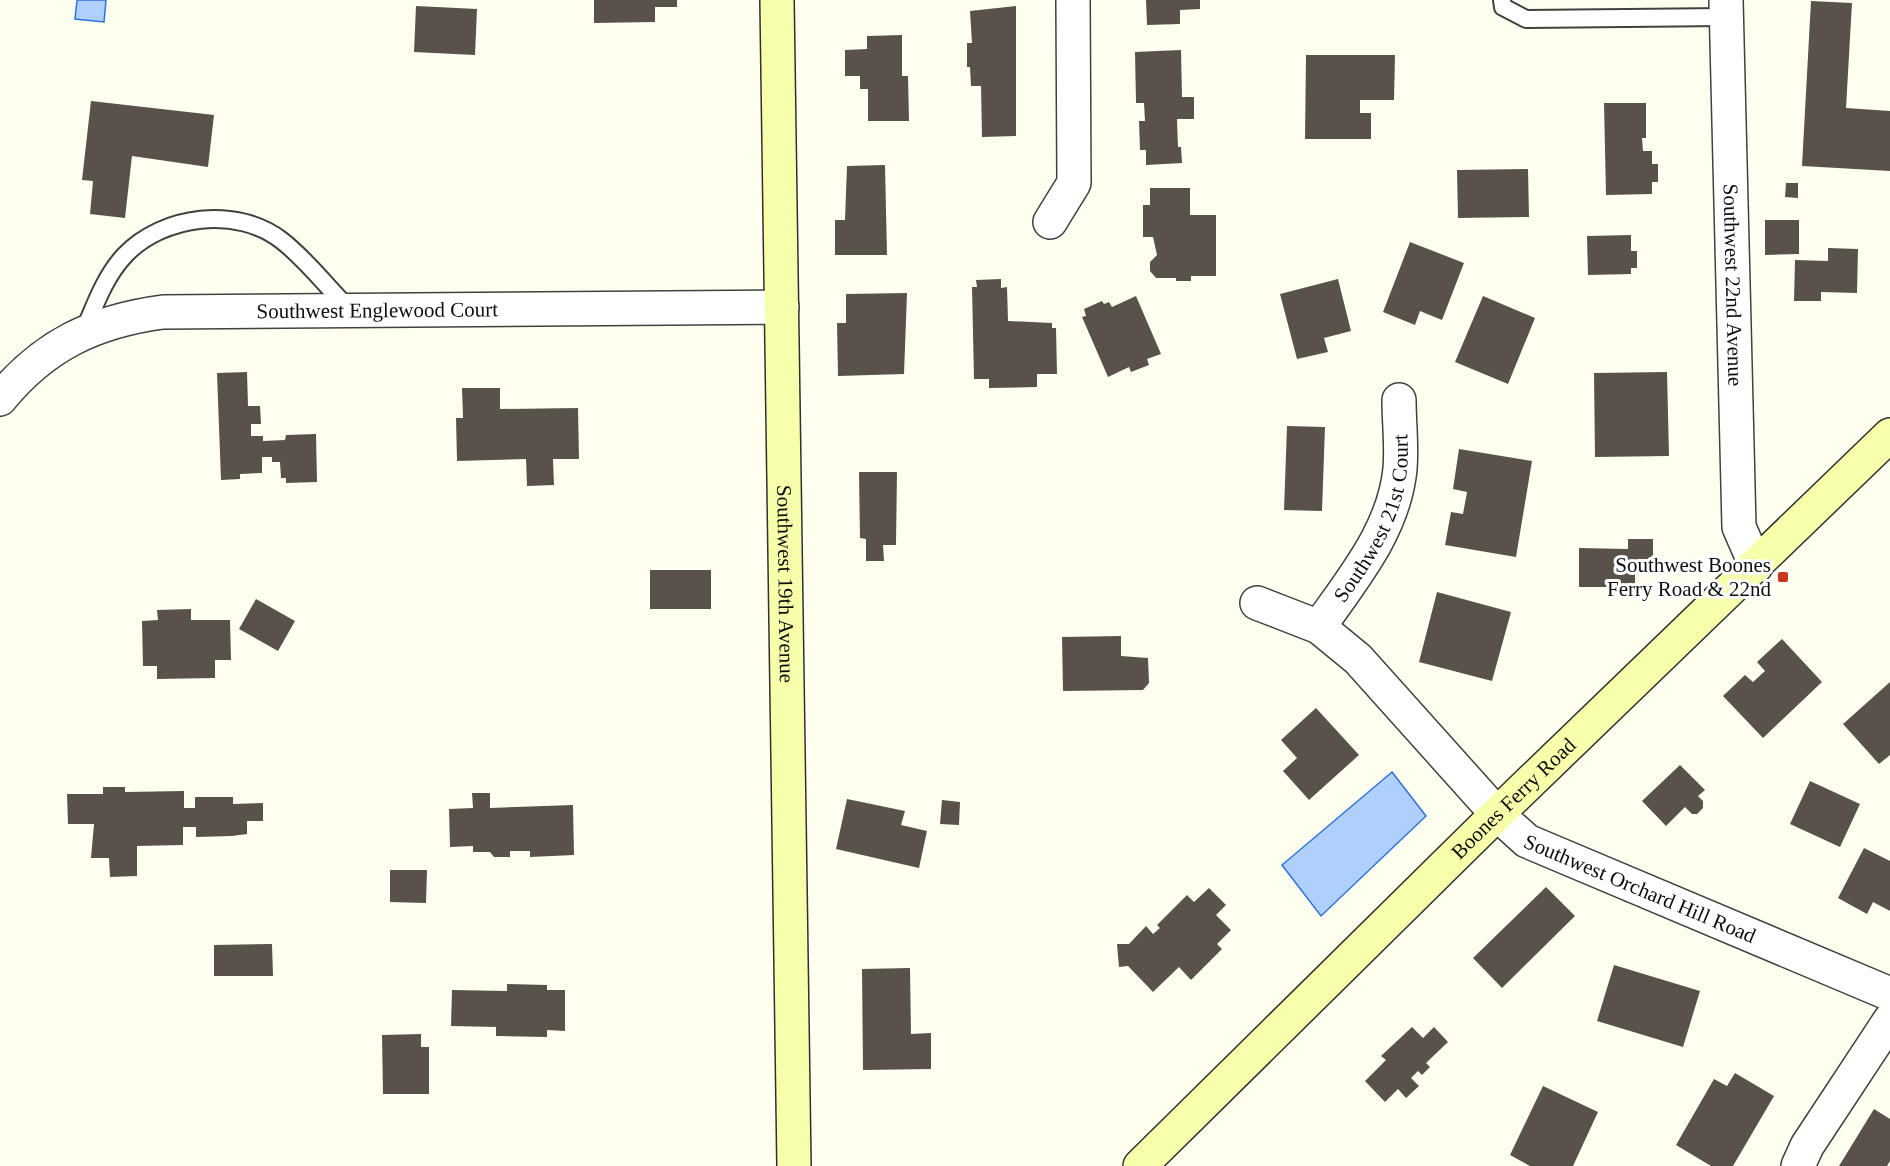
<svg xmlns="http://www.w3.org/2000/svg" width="1890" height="1166" viewBox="0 0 1890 1166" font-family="Georgia,serif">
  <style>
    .water { fill: #afd0fc; stroke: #2f73da; stroke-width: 1.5 }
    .building { fill: #58524a }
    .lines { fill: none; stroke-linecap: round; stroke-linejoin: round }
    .lane-casing { stroke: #414141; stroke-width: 20 }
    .street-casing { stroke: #414141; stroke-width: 36 }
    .secondary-casing { stroke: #303030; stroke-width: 36 }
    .lane { stroke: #fff; stroke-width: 16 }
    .street { stroke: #fff; stroke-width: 33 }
    .secondary { stroke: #f7ffab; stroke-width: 33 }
    .poi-dot { fill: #cc3519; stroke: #fff; stroke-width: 2 }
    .labels { text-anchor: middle; stroke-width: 6; stroke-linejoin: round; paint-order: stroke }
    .street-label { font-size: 21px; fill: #0e0e0e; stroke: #fff }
    .poi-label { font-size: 21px; fill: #0e0e0e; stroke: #fff; text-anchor: end }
  </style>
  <rect width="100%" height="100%" fill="#fffff0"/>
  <!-- water -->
  <path class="water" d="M77,0h29l-2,22 -29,-3z
    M1392,772l34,44 -105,100 -39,-51z"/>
  <!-- building -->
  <path class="building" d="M594,0h83v7h-22v15l-61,1z
    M1146,0h54v9l-20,1v14l-33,1z
    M1811,1l41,2 -6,105 44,3v60l-88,-5z
    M416,6l61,3 -2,46 -61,-3z
    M1016,6v130l-34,1 -1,-51h-10l-1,-19h-3v-24h5l-2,-32z
    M902,35v41h6l1,45h-41v-32h-8v-13h-15v-26l22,-1v-13z
    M1181,50l1,47h12v22h-17l1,28h3l1,16 -36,2v-15h-6l-1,-29h6l-1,-18h-8l-1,-51z
    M1306,55h89l-1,45h-34v13h11v26h-66z
    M91,101l123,14 -6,52 -76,-11 -7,62 -35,-4 3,-33 -11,-1z
    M1604,103h42v35h-4l1,13h9v13h6v18h-6v12l-46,1z
    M885,165l2,90h-52v-35h10l2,-54z
    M1528,169l1,48 -71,1 -1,-48z
    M1786,183h12v15l-13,-1z
    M1150,188h40v27h26v61h-25v5h-15v-3h-20l-6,-7v-9l7,-7 -4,-18h-10v-32h7z
    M1765,220h34v34l-34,1z
    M1631,235v16h6v17h-6v6l-43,1 -1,-39z
    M1410,242l54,21 -22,57 -22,-9 -5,14 -32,-13z
    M1828,248l30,1 -1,44 -36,-1v9h-27l1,-41 33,1z
    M1001,279v9l6,-1 1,34 44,2v5h4l1,46h-20v13l-48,1v-9h-15l-2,-92h5l-1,-7z
    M1338,279l13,52 -27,7 4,14 -31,7 -17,-65z
    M907,293l-3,81 -66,2 -1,-53h9v-29z
    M1136,296l25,58 -14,5 2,6 -18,7 -2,-5 -21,10 -26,-60 4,-1 -2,-7 18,-8 2,3 5,-2 3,5z
    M1483,296l52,22 -27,66 -53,-22z
    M247,372l1,34h12l1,18h-10v12h12v5l22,-1 1,-5 30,-1 1,48 -31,1v-5h-5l-1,-16h-8v-5h-10v16l-22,1v5l-19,1 -4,-107z
    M1667,372l2,84 -74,1 -1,-84z
    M462,388h38v21l78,-1 1,51h-26l1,26 -27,1 -1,-27 -69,2 -1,-43h7z
    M1287,426l38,1 -3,84 -38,-1z
    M1459,449l73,12 -16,96 -71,-12 6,-33 12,2 4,-22 -14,-3z
    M859,472h38l-1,73h-13l1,16h-18v-22l-6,-1z
    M1628,539h25v35h-18v13h-56v-39l49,1z
    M650,570h61v39h-61z
    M1437,592l74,20 -19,69 -73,-19z
    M256,599l39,22 -17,30 -39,-22z
    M191,609v11h39l1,40h-16v18l-58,1v-13h-14l-1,-45 16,-1 -1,-10z
    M1121,636v20l27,2 1,25 -6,7 -80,1 -1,-54z
    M1782,639l40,43 -59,56 -40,-42 22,-21 8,7 12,-11 -8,-9z
    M1890,682v73l-11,9 -36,-40z
    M1316,708l43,47 -50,45 -26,-29 14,-13 -16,-18z
    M1680,765l25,25 -7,6 5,5v7l-6,6h-5l-7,-7 -19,19 -24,-25z
    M1810,781l50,23 -20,43 -50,-23z
    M103,787h22v5l59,-1v17h11v-11h38v7l30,-1v18h-16v13l-15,2 -36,1v-10h-13v18l-46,1v30l-27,1 -1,-19h-18l3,-34h-26l-1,-30h36z
    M472,793h18v15l83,-3 1,50 -44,2v-6h-20v6h-16l-4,-5h-17v-6l-23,1 -1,-38 24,-1z
    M847,799l58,12 -4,14 26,6 -8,37 -83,-19z
    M942,800l18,2 -1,23 -19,-1z
    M1864,848l26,13v50l-17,-9 -6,12 -29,-16z
    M390,870h37l-1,33 -36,-1z
    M1546,887l29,29 -73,72 -29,-30z
    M1209,888l17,17 -10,10 15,15 -14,14 5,5 -31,31 -12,-13 -26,25 -25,-26 -9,1 -2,-23h12l17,-18 7,8 7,-6 -3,-3 30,-30 7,7z
    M272,944l1,32h-59v-31z
    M1614,965l86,26 -17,56 -86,-26z
    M910,968l1,66 20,-1v36l-68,1 -1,-101z
    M507,984l40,1v5h18v41l-18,-1v7l-51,-1v-9l-45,-1 1,-36 55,1z
    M1412,1027l11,11 11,-11 14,15 -22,21 4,4 -8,8 -4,-4 -7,7 8,8 -13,12 -8,-9 -13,13 -20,-21 21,-21 -5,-4z
    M421,1034v13h8v47h-46l-1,-59z
    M1735,1073l39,23 -41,70h-22l-35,-21 38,-66 13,7z
    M1543,1086l55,26 -25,54h-43l-20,-11z
    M1874,1109l16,10v42l-3,5h-48z"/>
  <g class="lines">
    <defs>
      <path id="lane" d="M1502,0l1,7 23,12 200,-2
        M84,331c11,-26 21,-55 41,-76 38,-40 112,-49 156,-15 25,19 46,47 68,69"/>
      <g id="street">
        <path id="s1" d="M1726,0l13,527 17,39"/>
        <path d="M1050,222l24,-39 -1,-183"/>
        <path id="s2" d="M0,399c44,-54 95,-78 163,-87l619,-5"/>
        <path id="s3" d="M1257,603l62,24 39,32 139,155 30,27 363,153"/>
        <path id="s4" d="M1319,627c34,-49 75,-97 81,-158 2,-23 -1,-47 -1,-69"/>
        <path d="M1798,1166l9,-20 83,-126"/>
      </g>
      <g id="secondary">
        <path id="s5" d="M777,0l17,1166"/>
        <path id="s6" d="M1140,1166l357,-352 393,-379"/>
      </g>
    </defs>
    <!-- lane casing -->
    <use href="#lane" class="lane-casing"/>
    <!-- street casing -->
    <use href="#street" class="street-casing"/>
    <!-- secondary casing -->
    <use href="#secondary" class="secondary-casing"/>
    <!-- lane -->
    <use href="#lane" class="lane"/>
    <!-- street -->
    <use href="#street" class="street"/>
    <!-- secondary -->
    <use href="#secondary" class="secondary"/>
  </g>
  <!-- markers -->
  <rect class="poi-dot" x="1777" y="571" width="12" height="12" rx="3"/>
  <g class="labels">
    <!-- street labels -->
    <g class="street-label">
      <text dy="7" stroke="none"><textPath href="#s1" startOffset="285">Southwest 22nd Avenue</textPath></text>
      <text dy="7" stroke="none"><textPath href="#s2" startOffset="404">Southwest Englewood Court</textPath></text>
      <text dy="7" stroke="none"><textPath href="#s4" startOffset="124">Southwest 21st Court</textPath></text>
      <text dy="7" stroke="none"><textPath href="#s5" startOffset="584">Southwest 19th Avenue</textPath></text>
      <text dy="7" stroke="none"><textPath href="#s6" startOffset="524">Boones Ferry Road</textPath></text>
      <text dy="7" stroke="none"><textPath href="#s3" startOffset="488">Southwest Orchard Hill Road</textPath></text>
    </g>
    <!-- poi labels -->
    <g class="poi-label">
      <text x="1771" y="572">Southwest Boones<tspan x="1771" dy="24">Ferry Road &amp; 22nd</tspan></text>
    </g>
  </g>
</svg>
